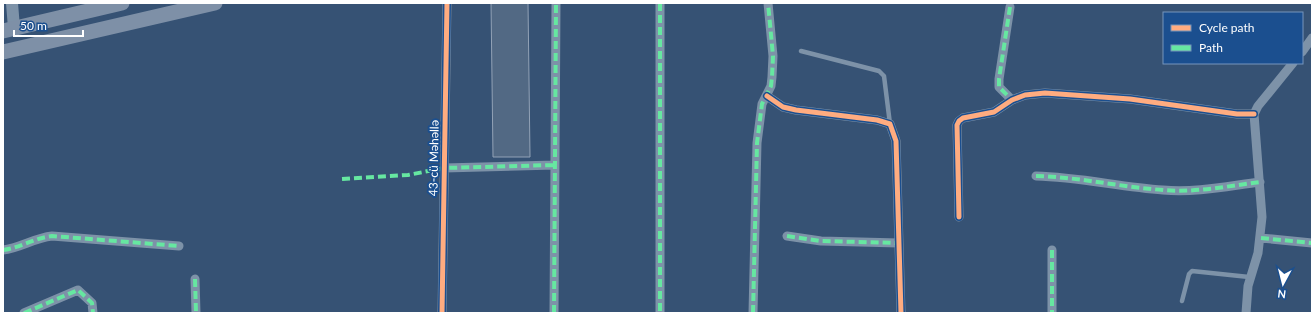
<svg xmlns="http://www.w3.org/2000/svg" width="1315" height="316" viewBox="0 0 1315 316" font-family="Lato,sans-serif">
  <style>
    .building { fill: #526984; stroke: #92a2b6 }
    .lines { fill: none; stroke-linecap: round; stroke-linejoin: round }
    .service { stroke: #7d92a8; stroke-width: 4.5 }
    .minor { stroke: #7d92a8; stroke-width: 9 }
    .tertiary { stroke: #7d92a8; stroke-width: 12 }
    .trunk { stroke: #7e90a7; stroke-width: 15 }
    .quiet { stroke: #66e7a1; stroke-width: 4; stroke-dasharray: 8 4; stroke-linecap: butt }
    .cycleway-casing { stroke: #1b4f8f; stroke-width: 8 }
    .cycleway { stroke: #ffac80; stroke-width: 5 }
    .labels { text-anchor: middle; stroke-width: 4; stroke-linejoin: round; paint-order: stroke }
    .street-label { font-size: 12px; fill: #fff; stroke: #1b4f8f }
  </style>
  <rect width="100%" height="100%" fill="#365274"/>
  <!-- building -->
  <path class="building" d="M491,3h37l2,154h-37z"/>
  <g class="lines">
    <!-- service -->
    <path class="service" d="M801,51l78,20 5,5 6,48
      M1182,301l7,-27 3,-3 57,6"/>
    <!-- minor -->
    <path class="minor" d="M660,3v310
      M1010,7l-11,72v8l13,13
      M1302,52l10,-14
      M767,96l16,11 13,3 81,10 13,4 6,17 5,172
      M444,168l111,-3
      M1036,176c43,1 84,11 127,14 32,3 65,-4 97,-8
      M959,217l-2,-92 2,-4 4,-3 31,-6 18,-12 13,-5 20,-2 85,6 107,15h17
      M787,236l34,5 78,2
      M1261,238l51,5
      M3,250c17,-2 31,-12 49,-14l127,10
      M1052,250v63
      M195,279l1,34
      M24,313l54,-23 14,13 1,10
      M442,313l5,-310
      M554,313l2,-310
      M753,313l4,-170 5,-39 9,-18 1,-9 1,-21 -5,-53
      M1246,313l2,-27 10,-33 4,-36 -8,-103 4,-8 35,-43"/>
    <!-- tertiary -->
    <path class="tertiary" d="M12,3l2,25"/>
    <!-- trunk -->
    <path class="trunk" d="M3,31l119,-28
      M3,52l212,-49"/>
    <!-- quiet -->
    <path class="quiet" d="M660,3v310
      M1010,7l-11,72v8l13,13
      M1036,176c43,1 84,11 127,14 32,3 65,-4 97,-8
      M342,179l66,-4 36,-7 111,-3
      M787,236l34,5 78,2
      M1261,238l51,5
      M3,250c17,-2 31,-12 49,-14l127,10
      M1052,250v63
      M195,279l1,34
      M24,313l54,-23 14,13 1,10
      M554,313l2,-310
      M753,313l4,-170 5,-39 9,-18 1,-9 1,-21 -5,-53"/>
    <defs>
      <path id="cycleway" d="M767,96l16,11 13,3 81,10 13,4 6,17 5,172
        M959,217l-2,-92 2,-4 4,-3 31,-6 18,-12 13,-5 20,-2 85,6 107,15h17
        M442,313l5,-310"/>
    </defs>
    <!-- cycleway casing -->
    <use href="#cycleway" class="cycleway-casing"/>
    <!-- cycleway -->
    <use href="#cycleway" class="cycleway"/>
  </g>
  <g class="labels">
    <!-- street labels -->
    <g class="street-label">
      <text transform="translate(434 158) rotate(-89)" y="4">43-cü Məhəllə</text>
    </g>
  </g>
  <!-- border -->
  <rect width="1315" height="316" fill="none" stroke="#ffffff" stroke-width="8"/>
  <!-- legend -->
  <rect x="1163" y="12" width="140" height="52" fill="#1b4f8f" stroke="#7695bc"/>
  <rect x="1171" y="25" width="20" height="6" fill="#ffac80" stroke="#7695bc"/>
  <text x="1199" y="32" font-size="12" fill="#ffffff">Cycle path</text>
  <rect x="1171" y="45" width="20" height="6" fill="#66e7a1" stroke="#7695bc"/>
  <text x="1199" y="52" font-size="12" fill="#ffffff">Path</text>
  <!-- north arrow -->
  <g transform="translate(1283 284) rotate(187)" stroke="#1b4f8f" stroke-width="3" paint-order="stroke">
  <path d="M0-3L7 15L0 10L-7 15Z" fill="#ffffff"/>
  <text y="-6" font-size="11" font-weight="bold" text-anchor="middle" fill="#ffffff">N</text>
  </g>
  <!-- scale -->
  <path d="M14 30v6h69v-6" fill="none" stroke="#ffffff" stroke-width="2"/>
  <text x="20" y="30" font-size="12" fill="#ffffff" stroke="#1b4f8f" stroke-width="3" paint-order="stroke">50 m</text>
</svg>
